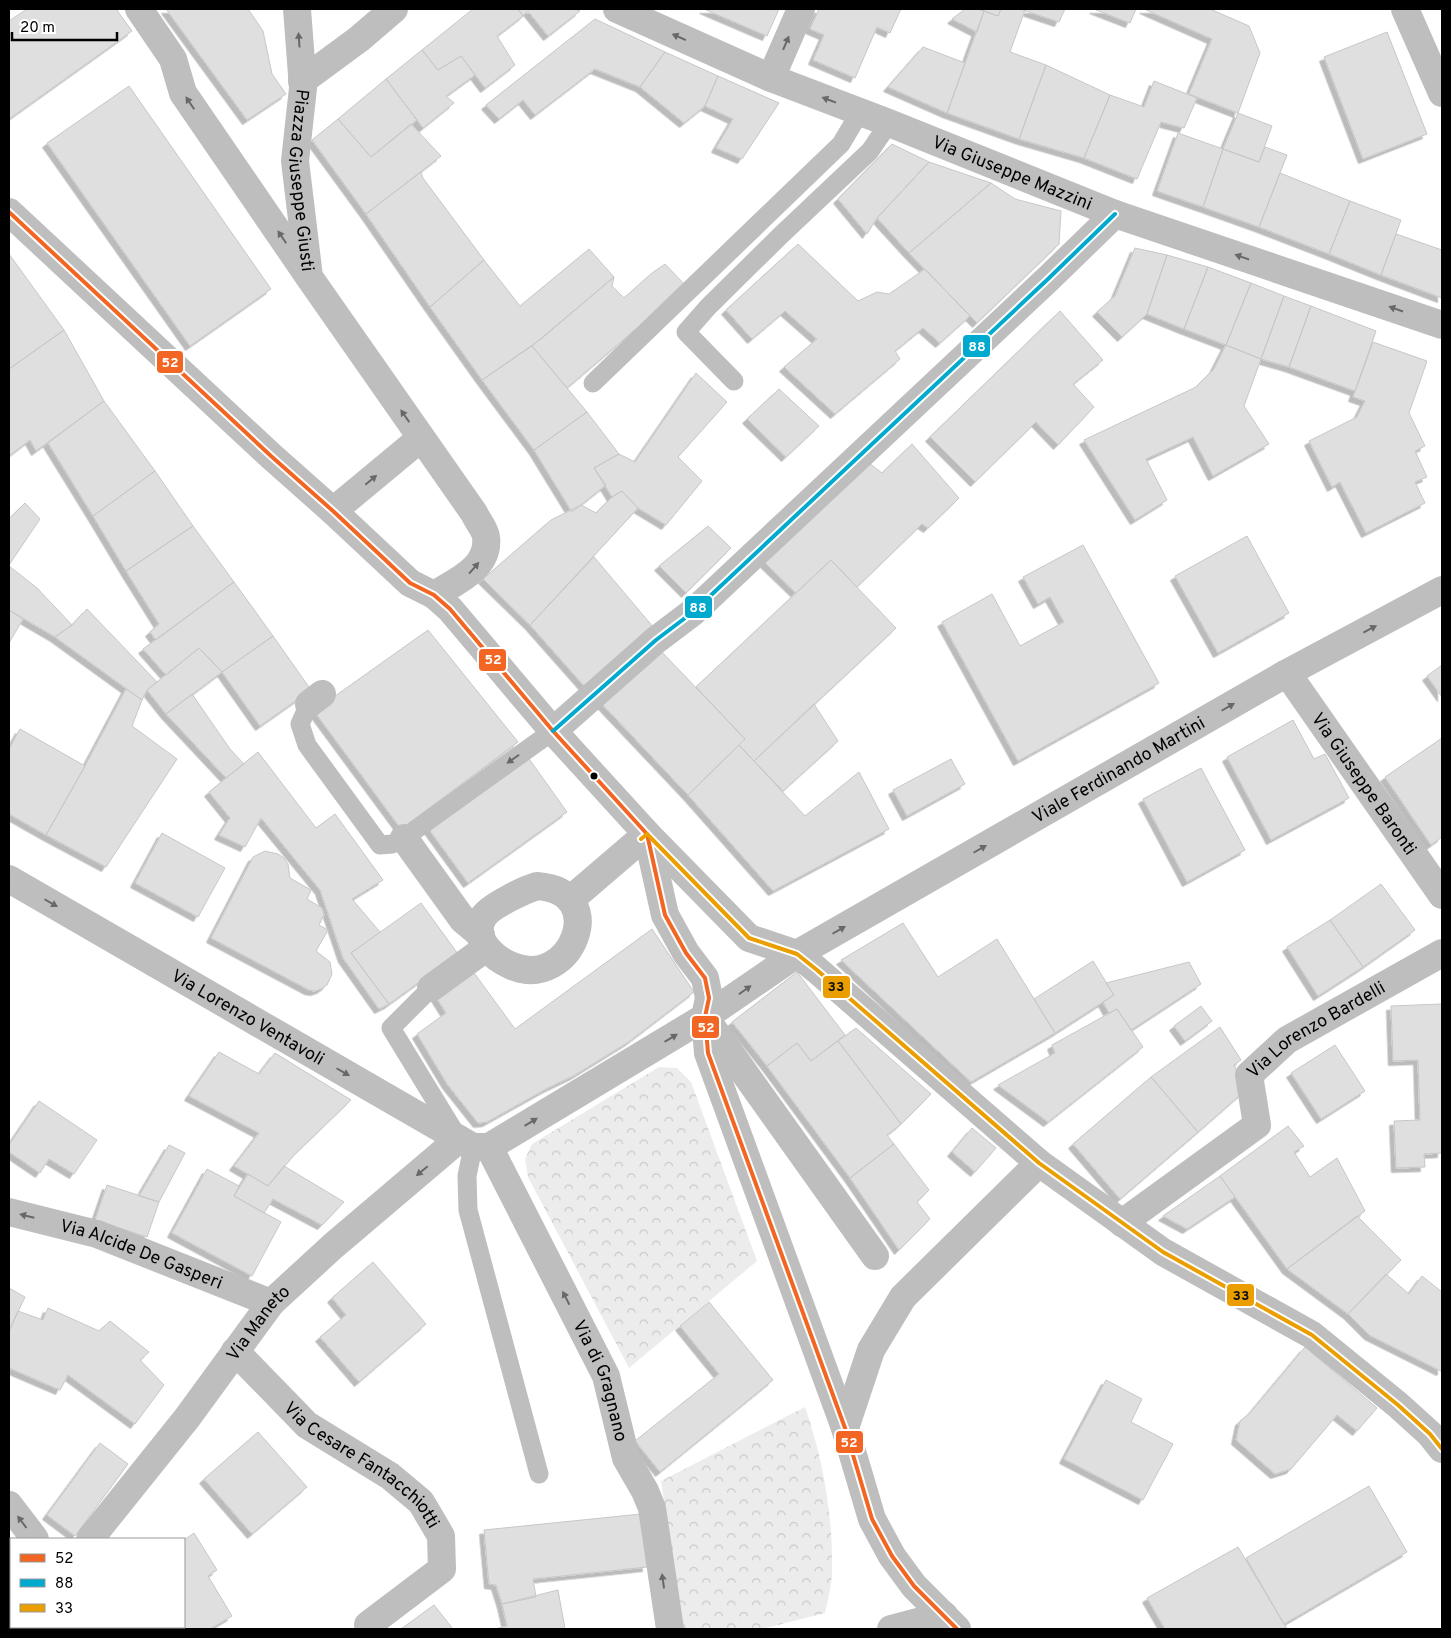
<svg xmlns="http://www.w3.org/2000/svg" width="1451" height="1638" viewBox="0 0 1451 1638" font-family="Overpass,sans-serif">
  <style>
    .forest { fill: url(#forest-crowns) }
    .building { fill: #dfdfdf; stroke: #c7c7c7; filter: url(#shadow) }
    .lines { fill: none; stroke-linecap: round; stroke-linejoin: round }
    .lane { stroke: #bebebe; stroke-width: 19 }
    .street { stroke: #bebebe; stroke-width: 28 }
    .bus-1-casing { stroke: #fff; stroke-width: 8 }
    .bus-2-casing { stroke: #fff; stroke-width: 8 }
    .bus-3-casing { stroke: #fff; stroke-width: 8 }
    .bus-1 { stroke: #f26522; stroke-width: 4 }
    .bus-2 { stroke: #00a9ce; stroke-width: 4 }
    .bus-3 { stroke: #eb9e00; stroke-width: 4 }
    .oneway { fill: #686868 }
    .bus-dot { fill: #000; stroke: #fff; stroke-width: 2 }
    .labels { text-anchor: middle; stroke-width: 4; stroke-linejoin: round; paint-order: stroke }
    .street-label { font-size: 18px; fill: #000; stroke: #fff }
    .line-badge { stroke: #fff; stroke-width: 2 }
    .badge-label { font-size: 14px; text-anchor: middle; font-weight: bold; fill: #fff }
    .pale-badge-label { font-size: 14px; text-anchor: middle; font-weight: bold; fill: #111 }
  </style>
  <defs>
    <pattern id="forest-crowns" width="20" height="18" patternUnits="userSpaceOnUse" patternTransform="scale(1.25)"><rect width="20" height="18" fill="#ececec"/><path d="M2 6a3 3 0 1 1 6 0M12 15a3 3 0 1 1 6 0" fill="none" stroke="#c9c9c9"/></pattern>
    <filter id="shadow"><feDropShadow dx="-4.5" dy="4.5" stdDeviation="0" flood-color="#0004"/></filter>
  </defs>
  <rect width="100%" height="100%" fill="#fff"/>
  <!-- forest -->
  <path class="forest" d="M659,1067l18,1 14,14 66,179 -128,107 -101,-191 -3,-18 7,-15z
    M805,1407c18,52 28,108 27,164 0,14 -4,28 -7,42l-63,16h-78l-23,-148z"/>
  <!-- building -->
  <path class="building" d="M27,9h89l16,22 -123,88v-98z
    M166,9h82l15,22 9,43 14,20 -39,26z
    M473,9h45l5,7 -26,20 18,29 -30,23 -24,-32 -23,14 -16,-20z
    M518,9h55l7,2 -32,25 -20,-25 -5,5z
    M704,9h75l-12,27z
    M819,9h82l-11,24 -13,-6 -22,51 -42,-18 11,-25 -14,-6z
    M965,9h13l6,2 -7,21 -25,-13z
    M978,9h23l-3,7z
    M1001,9h19l5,1 -15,42 36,13 -27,74 -72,-26 37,-102 14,5z
    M1020,9h45l-6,13z
    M1094,9h42l-6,14z
    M1144,9h66l39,17 11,27 -22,60 -49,-19 23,-55z
    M595,19l70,33 -25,35 -45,-18 -60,46 -12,-15 -24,19 -13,-14z
    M1387,32l40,102 -64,25 -39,-102z
    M923,47l42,16 -18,50 -59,-26z
    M422,50l16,20 23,-14 14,19 -29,21 8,7 -31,25 -37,-49z
    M665,52l53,24 -13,30 -21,17 -44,-36z
    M1046,65l64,30 -26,63 -65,-19z
    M718,76l61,27 -37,56 -26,-11 17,-29 -28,-13z
    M386,79l31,41 -46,37 -33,-38z
    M1154,81l43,17 -13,30 -23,-6 -24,57 -53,-21 26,-63 34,12z
    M129,86l142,203 -81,57 -143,-203z
    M1238,113l34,13 -13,36 -36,-13z
    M338,119l33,38 40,-33 30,32 -75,58 -54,-74z
    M1178,133l45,16 -20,58 -46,-16z
    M892,144l37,18 -52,56 -10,16 -29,-35z
    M1265,147l22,8 -28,72 -56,-20 20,-58 36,13z
    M929,162l62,21 -82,70 -32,-35z
    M421,172l2,6 61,82 -54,47 -64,-93z
    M1280,173l70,28 -21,53 -70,-27z
    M991,183l24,16 46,12 -2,33 -82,79 -68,-70z
    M1350,201l51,19 -20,55 -52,-21z
    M1396,234l46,16v48l-61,-23z
    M798,244l60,57 19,-9 12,2 36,-25 45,47 -30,27 -17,-15 -28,23 5,8 -65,55 -51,-47 33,-28 -32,-28 -33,28 -26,-29z
    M1135,248l32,7 -20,59 -25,23 -25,-25 18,-16z
    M589,249l25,28 -73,62 -59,41 -52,-73 54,-47 36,46z
    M9,254l55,76 -55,39z
    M1167,255l41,12 -24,62 -37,-15z
    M665,264l21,22 -119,102 -35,-42 82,-69 -2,9 12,12 28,-25z
    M1208,267l43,16 -25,62 -42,-16z
    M1251,283l33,13 -23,63 -35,-14z
    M1284,296l27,10 -22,61 -28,-8z
    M1311,306l65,25 -21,60 -66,-24z
    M1060,311l43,49 -30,24 21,23 -36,38 -22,-23 -61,60 -45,-45z
    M64,330l40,71 -68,50 -6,-11 -21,16v-87z
    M1373,342l54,19 -18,52 16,33 -10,5 12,26 -12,5 10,21 -59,30 -26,-51 -8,5 -23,-46 48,-24 8,-16 -12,-4z
    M1226,345l35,14 -17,47 25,38 -56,32 -20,-39 -47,22 21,41 -32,20 -51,-80 112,-53 18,-18z
    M532,346l55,66 -53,38 -52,-70z
    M696,373l31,29 -49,55 24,24 -36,44 -28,-17 -16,-17 -10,6 -18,-29 25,-14 16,8z
    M779,389l40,37 -33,31 -39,-38z
    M104,401l51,70 -62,45 -45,-73z
    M587,412l32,42 -25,14 12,17 -34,27 -38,-62z
    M912,444l47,54 -31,30 -6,-4 -65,63 -26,-27 -35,33 -31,-30 104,-100 13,10z
    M155,471l38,55 -67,45 -33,-55z
    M622,491l16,17 -108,117 -47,-46 68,-59 30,-15 15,8 16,-16z
    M25,503l15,16 -31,46v-46z
    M193,526l41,56 -78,58 -6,-8 9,-8 -33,-53z
    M708,526l23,22 -45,45 -27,-27z
    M1247,536l42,77 -71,40 -43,-77z
    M1083,545l76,138 -141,78 -76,-139 50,-28 28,52 44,-24 -14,-25 -12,7 -15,-27z
    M594,557l60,71 -69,59 -55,-62z
    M831,560l65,68 -142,133 -15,-16 6,-6 -49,-52z
    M9,566l28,22 35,37 -17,12 -46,-27z
    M234,582l39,54 -51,36 -23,-24 -33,27 -23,-26z
    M87,609l70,73 -10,8 -5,10 -87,-63 17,-12z
    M9,610l14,9 -14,24z
    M428,630l90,112 -117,87 -87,-118z
    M273,636l38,54 -51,36 -38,-54z
    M199,648l23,24 -56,42 -19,-24z
    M659,649l86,90 -57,56 -87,-92z
    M1442,665v32l-15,-21z
    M126,689l16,11 -10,26 45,33 -71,108 -60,-32 39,-69z
    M192,694l38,55 14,15 -18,14 -60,-64z
    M814,704l24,37 -55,50 -29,-30z
    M1293,720l21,39 11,-5 24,44 -78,42 -44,-83z
    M20,729l65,37 -39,69 -37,-21v-65z
    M1442,738v99l-11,8 -46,-68z
    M739,745l66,71 54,-44 30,57 -116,62 -85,-96z
    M258,752l58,76 19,-14 48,66 -31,19 28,33 -29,21 38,51 -10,5 -36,-51 -23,-68 -59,-72 -16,29 -26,-12 11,-17 -21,-26z
    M527,756l40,56 -99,71 -40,-55z
    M951,759l14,25 -58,32 -14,-26z
    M1201,768l44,82 -58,32 -44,-83z
    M162,833l63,35 -27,49 -63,-34z
    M265,851l13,3 6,4 4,6 2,14 21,12 -4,9 15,9 2,7 -5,10 9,5 -12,21 14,11 2,12 -5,11 -6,4 -6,2 -6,-1 -98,-52 42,-81z
    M1381,884l34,46 -52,37 -33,-47z
    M421,903l37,51 -69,50 -38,-51z
    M1330,920l33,47 -45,29 -31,-49z
    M903,923l35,54 59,-38 58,94 -84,49 -130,-122z
    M652,929l42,63 -64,49 -55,34 -29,14 -59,33 -9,1 -31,-39 -30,-50 29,-21 -10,-16 36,-27 43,59z
    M1093,961l21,34 -59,38 -21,-34z
    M1189,962l12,22 -70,46 -14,-21 -8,4 -6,-11 11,-7 -8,-12z
    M797,972l48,63 -34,26 -14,-18 -30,23 -35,-44z
    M1442,1004v149l-18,1 1,13 -29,1 -2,-47 26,-1 -2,-60 -25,1 -2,-55z
    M1201,1006l11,15 -27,20 -11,-15z
    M1117,1009l26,38 -95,75 -50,-37 57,-32 -3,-8z
    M1220,1027l21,33 -7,5 12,25 -48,42 -47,-55z
    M856,1028l75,66 -30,30 -63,-83z
    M838,1041l63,83 -14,11 7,9 -44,34 -83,-112 30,-23 14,18z
    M1335,1045l30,46 -44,28 -30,-46z
    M219,1052l40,22 16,-21 76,47 -56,54 -27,32 -34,-20 25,-33 -70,-37z
    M1151,1077l47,55 -78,67 -47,-55z
    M39,1101l58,39 -23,34 -25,-15 -9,14 -31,-21v-7z
    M1288,1126l16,20 -10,6 16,25 27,-19 28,53 -78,58 -67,-93z
    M972,1128l24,20 -21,24 -23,-20z
    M894,1144l35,46 -12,12 13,17 -31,31 -49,-72z
    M169,1145l16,8 -26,49 -20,-6z
    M284,1166l60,36 -22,23 -49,-26 -9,14 -30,-17 14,-22 20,12z
    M207,1169l32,17 -5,10 47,26 -29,54 -80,-43z
    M1220,1176l15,21 -48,32 -24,-13z
    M107,1185l52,17 -12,35 -52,-17z
    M1357,1216l44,44 -53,54 -61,-45z
    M373,1262l53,62 -67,58 -39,-45 26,-22 -14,-17z
    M1386,1274l23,20 13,-18 20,16v78l-1,1 -72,-36 -21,-21z
    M9,1288l16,9 -16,34z
    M709,1302l64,78 -113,92 -25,-31 84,-67 -39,-48z
    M48,1308l51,23 11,-10 39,31 -9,8 24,25 -29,39 -67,-49 -8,15 -51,-22v-37l9,-20 25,9z
    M1305,1347l72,61 -20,23 -20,-16 -46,54 -16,5 -39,-34 4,-19 10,-8z
    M1106,1380l36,19 -11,23 42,22 -30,56 -79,-41z
    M258,1432l49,55 -55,47 -48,-55z
    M100,1443l28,21 -53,72 -28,-21z
    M1369,1486l38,66 -123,72 -38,-66z
    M641,1514l6,53 -114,12 3,18 -34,7 -6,-19 -7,-1 -5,-54z
    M194,1533l23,37 -9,6 24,40 -22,13h-48l-2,-2h24v-87z
    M1238,1547l49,82h-122l-18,-31z
    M558,1590l7,39h-70l12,-3 -5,-22z
    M434,1605l19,24h-52z
    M53,1627h49l1,2h-54z"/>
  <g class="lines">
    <!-- lane -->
    <path class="lane" d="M734,381l-48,-49 22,-25 72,-71 90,-85 19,-28
      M593,383l248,-239 19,-32
      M309,704l-9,20 7,21 73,100 12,-1 12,-6 149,-107
      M431,988l-40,40 66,108
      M473,1147l-6,29 1,34 71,264"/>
    <!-- street -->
    <g class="street">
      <path d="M139,9l34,50 10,34 124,181"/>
      <path id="s1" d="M297,9l6,79 -8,73 14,116 165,236c3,7 11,16 12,24 4,31 -31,45 -52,58"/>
      <path id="s2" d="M617,9l154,69 118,45 226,91 327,111"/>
      <path d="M1405,9l37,84"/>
      <path d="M771,78l30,-69"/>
      <path d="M302,81l57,-42 35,-30"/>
      <path d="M9,212l262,244 62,55 77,72 24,12 16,14 103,122 94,103 18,81 21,38 19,25 4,20 -4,19 3,36 137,375 27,91 20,37 22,30 43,43"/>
      <path d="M333,511l88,-73"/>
      <path id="s3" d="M1287,673l155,222"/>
      <path d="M309,704l13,-10"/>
      <path d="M553,731l103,-91 37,-28 355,-333 67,-65"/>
      <path d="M404,838l59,82 18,15"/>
      <path id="s4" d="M9,879l450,260 14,8h16"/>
      <path d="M537,886c75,5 34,105 -25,80 -17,-7 -43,-28 -28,-50 7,-10 40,-26 53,-30z"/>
      <path d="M570,900l77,-66 102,104 48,16 20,16 222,193 124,89 149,83 86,70 32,29 12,15"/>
      <path d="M431,988l55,-40"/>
      <path d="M706,1019l169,237"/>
      <path id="s5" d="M489,1147l216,-130 92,-63 490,-281 155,-83"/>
      <path id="s6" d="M489,1147l117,229 20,82 19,33 7,17 18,121"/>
      <path id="s7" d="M9,1212l88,22 174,69"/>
      <path id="s8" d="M1122,1223l135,-98 -8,-50 38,-35 155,-87"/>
      <path id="s9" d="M235,1351l72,74 83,51 31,26 20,34 1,33 -74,56"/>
      <path d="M845,1428l26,-78 32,-53 136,-134"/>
      <path d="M9,1505l26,34"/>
      <path id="s10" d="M90,1539l97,-121 84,-115 62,-57 126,-107"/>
      <path d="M9,1625l2,-2"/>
      <path d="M891,1629l53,-14"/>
    </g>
    <defs>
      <path id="bus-1" d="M9,212l262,244 62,55 77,72 24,12 16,14 103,122 94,103 18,81 21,38 19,25 4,20 -4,19 3,36 137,375 27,91 20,37 22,30 43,43"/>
      <path id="bus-2" d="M553,731l103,-91 37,-28 355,-333 67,-65"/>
      <path id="bus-3" d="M641,839l6,-5 102,104 48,16 20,16 222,193 124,89 149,83 86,70 32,29 12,15"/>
    </defs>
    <!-- bus-1 casing -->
    <use href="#bus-1" class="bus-1-casing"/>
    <!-- bus-2 casing -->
    <use href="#bus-2" class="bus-2-casing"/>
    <!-- bus-3 casing -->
    <use href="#bus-3" class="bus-3-casing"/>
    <!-- bus-1 -->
    <use href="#bus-1" class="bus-1"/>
    <!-- bus-2 -->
    <use href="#bus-2" class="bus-2"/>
    <!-- bus-3 -->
    <use href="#bus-3" class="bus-3"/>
  </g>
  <!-- one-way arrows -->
  <defs><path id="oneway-solid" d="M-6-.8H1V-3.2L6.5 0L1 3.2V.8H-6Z" transform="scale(1.25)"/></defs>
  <g class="oneway">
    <use href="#oneway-solid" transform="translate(679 37) rotate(-156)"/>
    <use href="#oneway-solid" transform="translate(299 40) rotate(-94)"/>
    <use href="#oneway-solid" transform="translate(786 43) rotate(-67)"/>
    <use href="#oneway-solid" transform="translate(829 100) rotate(-159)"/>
    <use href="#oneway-solid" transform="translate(190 103) rotate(-124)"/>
    <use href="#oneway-solid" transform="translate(282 237) rotate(-124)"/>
    <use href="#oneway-solid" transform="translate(1242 257) rotate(-161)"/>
    <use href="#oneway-solid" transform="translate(1396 309) rotate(-161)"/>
    <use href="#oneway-solid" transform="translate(405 416) rotate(-125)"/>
    <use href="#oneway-solid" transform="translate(371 480) rotate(-40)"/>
    <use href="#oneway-solid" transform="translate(474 568) rotate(-49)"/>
    <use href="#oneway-solid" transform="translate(1370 629) rotate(-28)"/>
    <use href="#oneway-solid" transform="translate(1228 707) rotate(-30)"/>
    <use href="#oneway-solid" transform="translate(513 759) rotate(145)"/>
    <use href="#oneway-solid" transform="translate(980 849) rotate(-30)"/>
    <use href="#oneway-solid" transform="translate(51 903) rotate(30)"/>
    <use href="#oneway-solid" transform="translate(839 930) rotate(-30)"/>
    <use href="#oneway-solid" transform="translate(745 990) rotate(-35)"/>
    <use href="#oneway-solid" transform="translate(671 1038) rotate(-31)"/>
    <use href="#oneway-solid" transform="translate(343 1072) rotate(30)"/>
    <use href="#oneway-solid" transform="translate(531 1122) rotate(-31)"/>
    <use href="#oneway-solid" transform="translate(422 1171) rotate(140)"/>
    <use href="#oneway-solid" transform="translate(27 1216) rotate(-166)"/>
    <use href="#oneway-solid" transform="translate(566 1298) rotate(-117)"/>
    <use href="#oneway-solid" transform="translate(22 1522) rotate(-127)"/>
    <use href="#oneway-solid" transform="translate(663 1581) rotate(-98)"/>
  </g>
  <!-- markers -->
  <circle class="bus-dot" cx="594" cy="776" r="4.5"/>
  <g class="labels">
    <!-- street labels -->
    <g class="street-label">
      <text dy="6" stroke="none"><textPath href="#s2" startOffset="428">Via Giuseppe Mazzini</textPath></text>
      <text dy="6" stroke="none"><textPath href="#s1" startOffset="172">Piazza Giuseppe Giusti</textPath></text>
      <text dy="6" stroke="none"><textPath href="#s5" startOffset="734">Viale Ferdinando Martini</textPath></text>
      <text dy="6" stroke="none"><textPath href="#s3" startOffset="135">Via Giuseppe Baronti</textPath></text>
      <text dy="6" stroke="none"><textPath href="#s4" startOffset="276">Via Lorenzo Ventavoli</textPath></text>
      <text dy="6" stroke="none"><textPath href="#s8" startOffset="299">Via Lorenzo Bardelli</textPath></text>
      <text dy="6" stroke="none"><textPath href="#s7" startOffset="139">Via Alcide De Gasperi</textPath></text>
      <text dy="6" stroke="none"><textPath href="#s10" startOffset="274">Via Maneto</textPath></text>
      <text dy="6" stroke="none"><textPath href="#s6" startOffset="260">Via di Gragnano</textPath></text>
      <text dy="6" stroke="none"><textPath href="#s9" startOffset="172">Via Cesare Fantacchiotti</textPath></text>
    </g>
  </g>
  <g class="line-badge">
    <rect x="962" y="334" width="29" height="24" rx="5" fill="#00a9ce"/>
    <rect x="156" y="350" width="28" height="24" rx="5" fill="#f26522"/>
    <rect x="684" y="595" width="29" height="24" rx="5" fill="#00a9ce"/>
    <rect x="478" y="648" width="29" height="24" rx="5" fill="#f26522"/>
    <rect x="822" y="975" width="29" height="24" rx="5" fill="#eb9e00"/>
    <rect x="691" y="1015" width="29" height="24" rx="5" fill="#f26522"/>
    <rect x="1226" y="1283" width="29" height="24" rx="5" fill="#eb9e00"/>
    <rect x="835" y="1430" width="29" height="24" rx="5" fill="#f26522"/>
  </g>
  <g class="badge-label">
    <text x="977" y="351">88</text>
    <text x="170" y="367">52</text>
    <text x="698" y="612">88</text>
    <text x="493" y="664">52</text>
    <text x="706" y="1032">52</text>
    <text x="849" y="1447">52</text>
  </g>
  <g class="pale-badge-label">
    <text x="836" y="991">33</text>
    <text x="1241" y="1300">33</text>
  </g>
  <!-- border -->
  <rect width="1451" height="1638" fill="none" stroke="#000000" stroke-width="20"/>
  <!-- legend -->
  <rect x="10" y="1538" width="175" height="90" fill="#ffffff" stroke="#999999"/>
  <rect x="20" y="1554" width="25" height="8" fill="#f26522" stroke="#999999"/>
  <text x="55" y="1563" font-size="15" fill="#000000">52</text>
  <rect x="20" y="1579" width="25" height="8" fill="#00a9ce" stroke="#999999"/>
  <text x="55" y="1588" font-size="15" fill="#000000">88</text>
  <rect x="20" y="1604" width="25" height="8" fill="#eb9e00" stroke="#999999"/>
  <text x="55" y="1613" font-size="15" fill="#000000">33</text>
  <!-- scale -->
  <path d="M12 32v8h105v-8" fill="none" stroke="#000000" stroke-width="2.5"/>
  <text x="20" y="32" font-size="15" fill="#000000" stroke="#ffffff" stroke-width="4" paint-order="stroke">20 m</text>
</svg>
